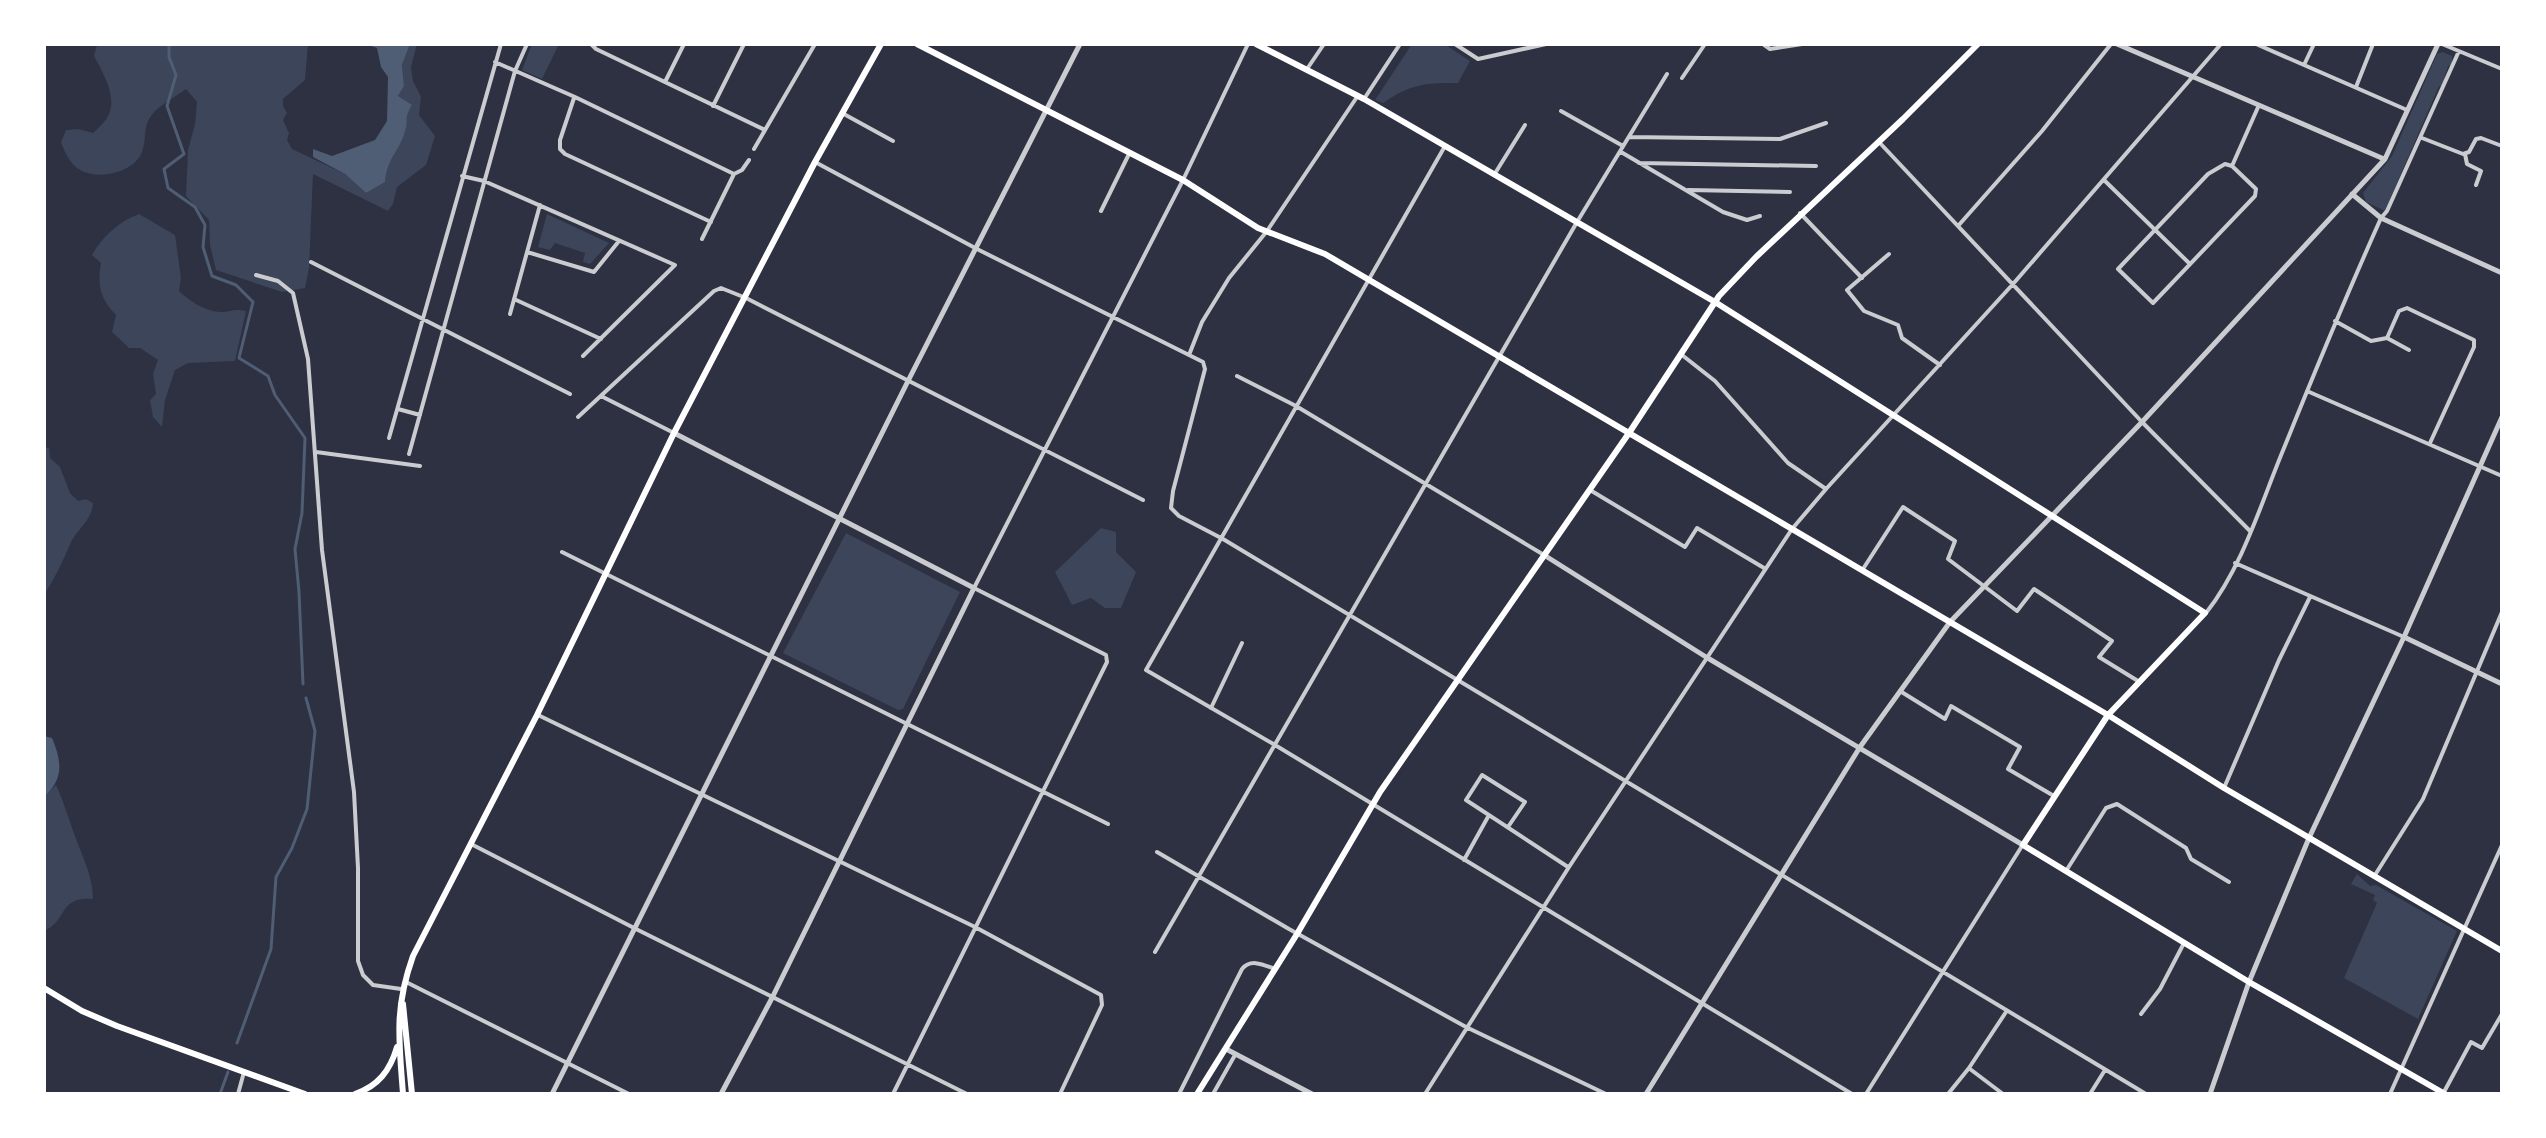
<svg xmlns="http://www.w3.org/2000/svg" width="2546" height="1138" viewBox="0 0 2546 1138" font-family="'Golos Text',sans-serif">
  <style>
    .green { fill: #3c4559 }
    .water { fill: #4f5d75 }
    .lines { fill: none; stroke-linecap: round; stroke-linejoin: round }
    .stream { stroke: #4f5d75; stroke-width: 3 }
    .minor { stroke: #caccd0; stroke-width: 4 }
    .tertiary { stroke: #caccd0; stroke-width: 5 }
    .secondary { stroke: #fff; stroke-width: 6 }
  </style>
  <rect width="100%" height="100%" fill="#2d3142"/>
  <!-- green -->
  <path class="green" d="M97,44h211l-3,36 -22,19v7l4,7 -4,7 6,13 -2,7 5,9 53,25 21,19 18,-11 2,-15 5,-12 7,-59 6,-11 -2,-20 8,-21h7l-6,23 2,14 8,16 -2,18 16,21 -9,29 -29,22 -4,17 -5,7 -75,-37 -4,94 -4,20 -23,4 -66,-22 -6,-25 -1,-25 -23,-24 2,-46 7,-26 2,-22 -11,-13c-10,7 -22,14 -31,22 -14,15 -7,25 -13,41 -8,20 -41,28 -60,19 -11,-5 -17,-18 -21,-29l5,-12 12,-1 15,4c5,-5 11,-10 14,-15 12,-19 -4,-45 -13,-62z
    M532,44h27l-17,35 -20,-9z
    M1412,44h32l26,17 -12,22c-34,0 -47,1 -75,20l-8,-3z
    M2443,52l9,4v9l-4,1 -6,20h-3l-54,125 -19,-9 -3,-9 29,-37 45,-102z
    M139,214l36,21 6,43 -2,13c11,10 25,20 41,21 11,0 13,-4 26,-1l-11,50 -47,2 -13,7 -10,30 -3,27 -9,-10 -3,-17 6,-6 -3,-20 5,-14 -18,-12h-11l-17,-16 4,-17c-16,-16 -19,-30 -15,-52l-9,-8c11,-19 26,-33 47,-41z
    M547,214l62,29 -19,21 -7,-2 2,-9 -30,-10 -5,7 -12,-3z
    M44,447l5,1 1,10 10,9 10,26 8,8 8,-2 7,4c-1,17 -14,24 -22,39 -8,19 -16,36 -27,53z
    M1101,528l15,4v20l20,20 -15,36h-16l-14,-10 -19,7 -17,-33z
    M846,533l114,59 -57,117 -5,1 -115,-57z
    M56,785c9,19 14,39 22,59 7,18 15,35 15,55 -35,-3 -25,22 -49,32v-134z
    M2357,874l13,12 6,-1 81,46 -39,88 -74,-41 33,-75 -4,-3 2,-5 -24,-11z"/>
  <!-- water -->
  <path class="water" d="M366,44h44l-8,21 2,21 -6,10 14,9c-9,15 -3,14 -7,26 -5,20 -18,26 -20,51l-19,11 -21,-19 -32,-17v-8l19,7 43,-16 12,-19 1,-44 -7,-10 -4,-19z
    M44,736l8,2c10,24 12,41 -8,59z"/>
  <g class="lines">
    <!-- stream -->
    <path class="stream" d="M169,44v13l7,18 -9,31 17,48 -20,15 4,19 27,19 10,18 -2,22 9,29 24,9 17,17 -14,56 29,18 7,19 30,43 -3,75 -7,36 4,43 4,92
      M237,1043l34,-94 5,-72 16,-29 15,-39 8,-78 -9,-33
      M220,1094l8,-22"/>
    <!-- minor -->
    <path class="minor" d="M591,44l5,5 169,81
      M1455,44l23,15 68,-15
      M1763,44l7,5 32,-5
      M2256,44l151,66
      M2442,44l60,25
      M495,62l80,35 159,77
      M2304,65l10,-21
      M1307,69l17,-25
      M1682,78l23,-34
      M665,82l19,-38
      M2356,87l17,-43
      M574,98l-14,42v9l5,5 146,68
      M1364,99l36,-55
      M713,106l31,-62
      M1561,111l62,35
      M842,113l51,28
      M1629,137l151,2 46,-16
      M2422,138l41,16 6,-2 7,-13 5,-1 21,8
      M1879,142l263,280 108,109
      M1445,146l-299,524 129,75 577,349
      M754,149l61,-105
      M1621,152l102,60 24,8 13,-4
      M2465,154l2,10 14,7 -5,14
      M815,162l162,87 226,113 2,7 -32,122 -2,17 8,8 44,23 923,555
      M1639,163l177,3
      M2225,164l7,2 24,23 -1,7 -102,107 -35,-34 90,-95z
      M2232,166l27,-61
      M1494,175l31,-50
      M462,176l22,5 191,84 -92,91
      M2104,180l86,84
      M1688,190l102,2
      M1101,211l28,-57
      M1800,213l62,65
      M1958,226l84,-95 69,-87
      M702,239l32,-65 8,-4 7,-10
      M527,252l67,20 25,-31
      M1889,254l-42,36 17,21 34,14 4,13 38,27
      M311,262l259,132
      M256,275l22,6 15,12 15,66 14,191 32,242 4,76v93l5,14 10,10 28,4
      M514,299l87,40
      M510,314l30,-109
      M2335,321l36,20 16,-3 22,12
      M2387,338l12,-27 8,-3 67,32v7l-44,96
      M1189,355l13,-33 27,-44 38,-47 90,-134
      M1682,355l33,26 73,82 38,26
      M1237,376l59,30 248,149
      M2307,391l195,85
      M601,396l73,37
      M398,409l22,6
      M578,417l136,-126 7,-3 25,10 397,202
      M389,438l112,-394
      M316,452l104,14
      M409,454l106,-383 12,-27
      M1590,490l95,57 12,-19 67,40
      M562,552l546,272
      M2235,563l169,74
      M1863,569l40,-62 52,34 -7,18 69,52 17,-22 78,52 -13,16 39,24
      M2206,613c37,-47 55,-110 78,-165 31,-77 63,-154 97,-230l6,-7 72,-160
      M1900,691l45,28 6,-13 69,41 -12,22 46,27
      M1211,708l31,-65
      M538,715l437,212 126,68 1,10 -42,89
      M2224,788l55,-128 31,-63
      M1508,827l17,-25 -43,-27 -16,25 102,67
      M471,844l165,85 331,165
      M1157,852l132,77 177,98 140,67
      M1464,860l25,-45
      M2066,871l40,-63 11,-4 69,44 5,11 38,23
      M2375,875l48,-76 79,-187
      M1155,952l422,-730 90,-148
      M406,982l223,112
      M2141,1014l19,-25 24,-46
      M1970,1069l33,25
      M2444,1092l27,-50 11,6 20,-34
      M238,1094l6,-22
      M893,1094l214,-432 -1,-7 -132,-67 209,-408 65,-136
      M1179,1094l63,-125c9,-11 22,-4 33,0
      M1213,1094l22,-39
      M1425,1094l144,-227 223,-338 34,-40 187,-205 208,-240
      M1866,1094l156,-248
      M1948,1094l21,-26 37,-56
      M2090,1094l15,-24
      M2390,1094l112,-249"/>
    <!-- tertiary -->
    <path class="tertiary" d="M2117,44l267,115
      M2352,194l29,24 121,55
      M674,433l300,155 -202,410 -51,96
      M1544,555l162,102 317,188
      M2404,637l98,47
      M1226,1049l86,45
      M552,1094l356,-713 172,-337
      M1646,1094l214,-347 90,-125 192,-200 243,-263 53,-115
      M2210,1094l39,-112 60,-144 95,-201 98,-220"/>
    <!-- secondary -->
    <path class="secondary" d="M917,44l266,136 75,48 67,26 783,461 116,73 278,163
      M1256,44l108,55 351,203 490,311 -97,102 -85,130 226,137 196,112
      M44,988l38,23 35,15 188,68
      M403,1004l9,90
      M355,1094c23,-8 35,-23 42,-47
      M403,1094c-4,-54 -9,-85 10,-138l124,-241 137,-282 141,-271 66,-118
      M1197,1094l100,-160 83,-142 249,-359 90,-137 37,-39 147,-138 75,-75"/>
  </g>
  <!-- border -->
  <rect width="2546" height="1138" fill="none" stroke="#ffffff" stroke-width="92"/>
</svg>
